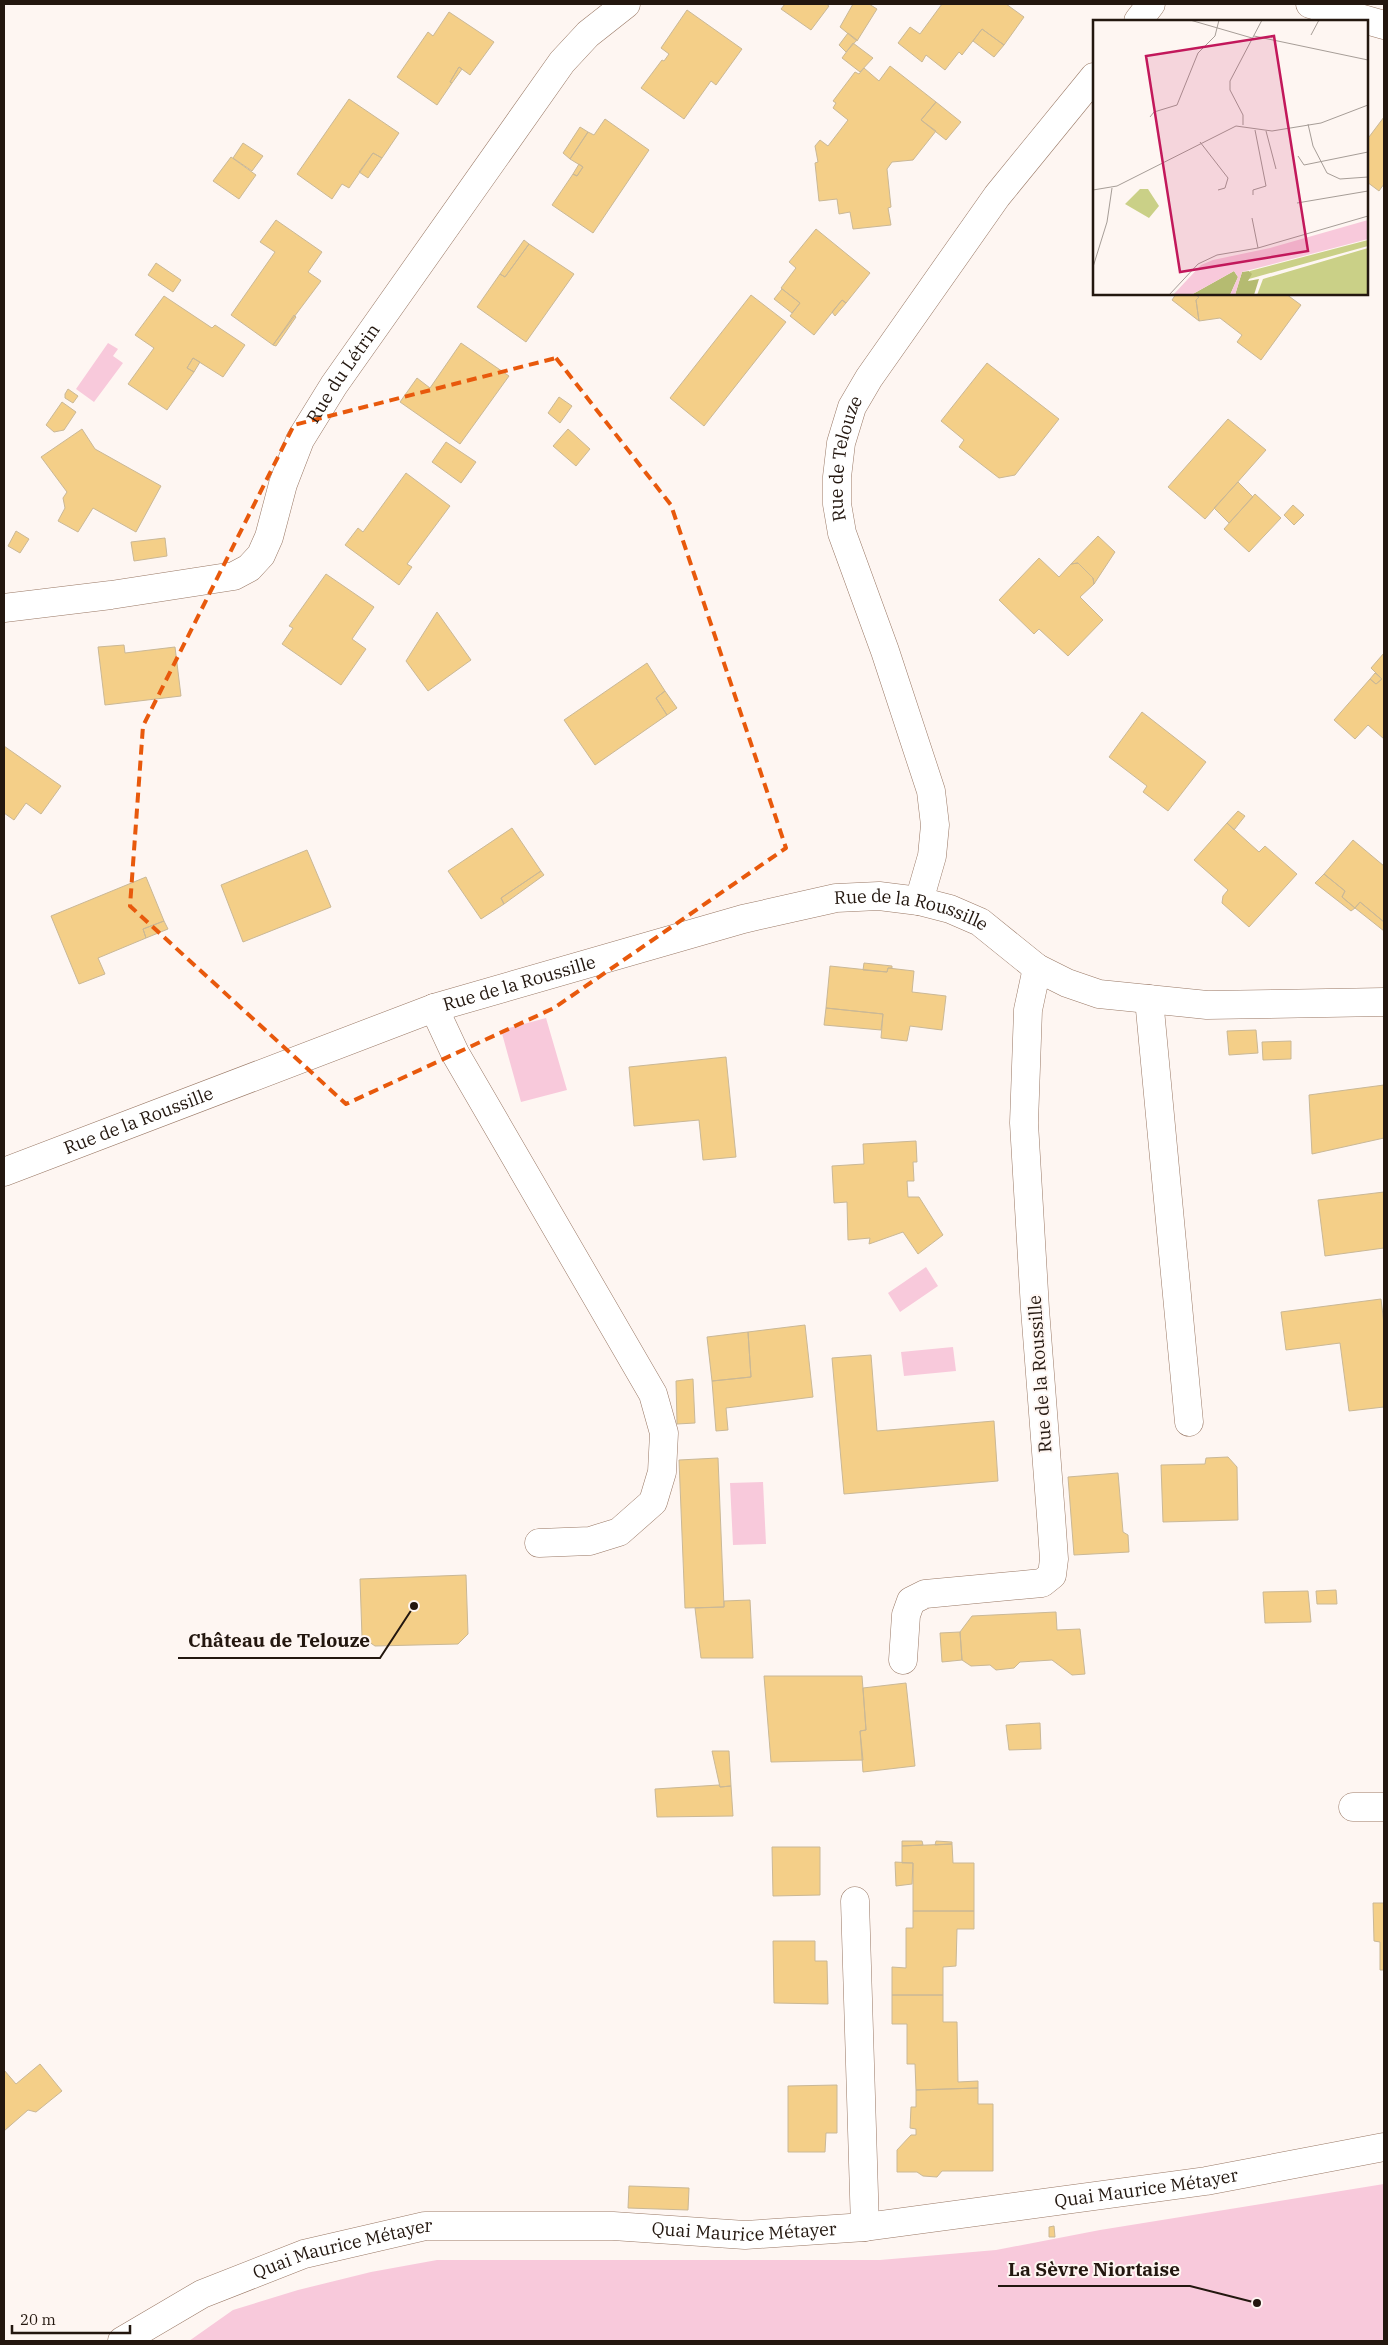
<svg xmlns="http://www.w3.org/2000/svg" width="1388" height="2345" viewBox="0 0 1388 2345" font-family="'IBM Plex Serif',serif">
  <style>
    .water { fill: #f8c9db }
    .building { fill: #f4cf88; stroke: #cab896 }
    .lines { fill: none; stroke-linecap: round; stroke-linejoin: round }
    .minor-casing { stroke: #997865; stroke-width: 29 }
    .minor { stroke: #fff; stroke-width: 28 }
    .marked { fill: none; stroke: #e8590c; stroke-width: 4; stroke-dasharray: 10 6; stroke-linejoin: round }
    .labels { text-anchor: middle; stroke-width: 4; stroke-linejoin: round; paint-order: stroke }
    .street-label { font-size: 18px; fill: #23170f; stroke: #fef6f2 }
    .inset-road { fill: none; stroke: #a69d97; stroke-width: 1 }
    .view { fill: #c2185b; fill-opacity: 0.15; stroke: #c2185b; stroke-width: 2.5 }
    .inset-edge { fill: none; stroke: #23170f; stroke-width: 2.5 }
    .leader { fill: none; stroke: #23170f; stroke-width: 2 }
    .callout-dot { fill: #23170f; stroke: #fef6f2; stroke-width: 2 }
    .callout-label { font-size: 19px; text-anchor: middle; font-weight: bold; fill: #23170f; stroke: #fef6f2; stroke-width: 4; stroke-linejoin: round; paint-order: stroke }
  </style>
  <rect width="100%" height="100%" fill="#fef6f2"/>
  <!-- water -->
  <path class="water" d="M108,343l10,6 -5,7 10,7 -29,39 -18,-13z
    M546,1018l21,72 -46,12 -20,-72z
    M926,1267l12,19 -38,26 -12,-19z
    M953,1347l3,24 -52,5 -3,-24z
    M763,1482l3,62 -33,1 -3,-62z
    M1384,2184v157h-1195l44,-31 65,-20 73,-18 66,-12h443l116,-10 104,-20z"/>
  <!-- building -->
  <path class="building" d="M785,4h41l3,2 -18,24 -30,-21z
    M853,4h16l8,5 -20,32 -17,-14z
    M942,4h64l18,13 -20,28 -22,-16 -20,26 -3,-3 -14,18 -19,-15 -4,7 -24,-19 12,-16 10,7z
    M687,10l55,39 -26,36 -5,-4 -27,38 -43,-31 21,-28 2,1 5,-7 -8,-6z
    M449,12l45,30 -24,33 -11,-8 -9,15 2,1 -15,22 -40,-28 31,-45 5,4z
    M982,29l22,16 -10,12 -21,-16z
    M848,33l9,7 -11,12 -7,-7z
    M853,43l20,15 -13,14 -18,-14z
    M890,66l46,36 -15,18 15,11 -23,29 -21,2 -5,7 4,38 -3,1 3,17 -38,4 -3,-17 -11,2 -2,-15 -18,2 -4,-38 3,-1 -3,-16 5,-6 8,6 20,-26 -15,-12 3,-5 -3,-2 22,-29 4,2 5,-6 15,13z
    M459,67l3,2 -10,14 -2,-1z
    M349,99l50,34 -17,25 -9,-5 -24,35 -7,-4 -10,15 -35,-25z
    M936,102l25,20 -15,18 -25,-20z
    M1384,117v67l-5,7 -12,-9v-47l2,2z
    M605,119l44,31 -56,83 -41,-28 21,-31 4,2 6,-9 -13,-8 18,-27 6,3z
    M580,127l8,5 -18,27 -7,-6z
    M243,143l20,13 -11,15 -19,-13z
    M373,153l9,5 -14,20 -9,-6z
    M231,157l25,18 -17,24 -26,-18z
    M579,164l4,3 -6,9 -4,-2z
    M276,220l46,32 -14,20 13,9 -48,64 -42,-30 44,-63 -15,-10z
    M816,229l54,44 -24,30 -4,-3 -28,35 -24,-19 10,-13 -19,-15 15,-20 -7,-6z
    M524,240l5,4 -24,33 -5,-3z
    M529,244l45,30 -48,68 -49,-35 23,-33 5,3z
    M156,263l25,17 -8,12 -25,-17z
    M782,289l18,14 -8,10 -18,-14z
    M1176,294h18l5,3 -3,3 3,21 -27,-21z
    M1194,294h92l15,11 -40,55 -24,-18 5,-7 -22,-17 -21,3 -3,-21 3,-3z
    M751,295l35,27 -82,104 -34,-28z
    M164,296l48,32 3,-3 30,20 -22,32 -30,-19 -6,10 7,4 -27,38 -39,-26 26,-36 -19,-13z
    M842,300l4,3 -11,13 -3,-4z
    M294,315l2,2 -20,29 -3,-1z
    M461,343l48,33 -49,68 -60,-42 17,-24 13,10z
    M193,358l7,4 -6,10 -7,-4z
    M987,363l72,56 -44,56 -16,3 -40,-31 5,-7 -23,-19z
    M68,389l10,7 -5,7 -8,-5v-4z
    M559,397l13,9 -12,17 -12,-10z
    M62,402l14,10 -12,18 -10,2 -8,-7z
    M1228,419l38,31 -61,69 -37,-32z
    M82,429l13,20 66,37 -25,46 -43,-24 -15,24 -20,-11 7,-13 -2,-10 4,-6 -26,-35z
    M568,429l22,20 -14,17 -23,-20z
    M446,442l30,20 -15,21 -29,-21z
    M406,473l44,33 -43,58 5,3 -13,18 -54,-40 13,-17 5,4z
    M1238,482l15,15 -24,26 -15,-15z
    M1255,494l26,24 -32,34 -25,-23z
    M1293,505l11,10 -10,10 -10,-10z
    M16,531l13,8 -9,14 -12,-7z
    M1098,536l17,16 -21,32 -1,-6 -15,-15 -7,1z
    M165,538l2,18 -33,5 -3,-19z
    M1039,558l20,19 12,-13 7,-1 15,15 1,6 -14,13 23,23 -35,36 -29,-27 -5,5 -35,-34z
    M326,574l48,33 -22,32 14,10 -25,36 -59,-41 11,-16 -4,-2z
    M437,612l34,48 -43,31 -22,-30z
    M124,645l1,8 50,-6 6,49 -76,9 -7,-58z
    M1384,653v86l-16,-14 -13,14 -21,-19 36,-41 6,5 6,-5 -11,-11z
    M647,663l18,28 -9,7 11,17 -72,50 -31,-45z
    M1375,673l7,6 -6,5 -6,-5z
    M665,691l12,17 -10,7 -11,-17z
    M1142,712l64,50 -38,49 -25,-19 4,-6 -38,-29z
    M4,746l57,40 -20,28 -15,-11 -12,17 -10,-7z
    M1238,811l7,5 -11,14 -7,-7z
    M1227,823l32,29 6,-6 32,28 -48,53 -27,-24 1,-7 5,-6 -34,-30z
    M512,828l29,43 -40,27 3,6 -23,15 -33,-48z
    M1353,840l31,26v56l-24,-20 -5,6 -13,-11 3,-6 -21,-17z
    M307,850l24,57 -88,35 -22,-57z
    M541,871l3,4 -40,29 -3,-6z
    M1324,874l21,17 -3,6 13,11 -4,3 -36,-28z
    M146,877l18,44 -21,8 3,9 -48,20 7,16 -26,10 -28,-68z
    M1360,902l24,20v9l-29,-23z
    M164,921l4,8 -22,9 -3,-9z
    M864,963l28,3v2h-4l-1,4 -24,-2z
    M830,966l57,6 1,-4 26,3 -2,21 34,4 -4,34 -32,-4 -3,15 -26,-3 2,-24 -57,-6z
    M826,1008l57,6 -2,16 -57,-5z
    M1256,1030l2,23 -29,2 -2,-24z
    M1291,1041v18l-28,1 -1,-18z
    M726,1057l10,100 -33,3 -4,-40 -65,6 -5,-59z
    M1384,1085v53l-72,16 -3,-59z
    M916,1141l1,21h-4l1,19h-7l1,16h11l24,38 -25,19 -15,-22 -34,12 1,-6 -22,2 -1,-38 -13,1 -2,-37 32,-2 -1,-20z
    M1384,1192v56l-59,8 -7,-56z
    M1381,1299l3,25v83l-35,4 -9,-68 -54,7 -5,-38z
    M805,1325l8,72 -87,11 2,22 -12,1 -4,-50 39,-4 -3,-45z
    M748,1332l3,45 -39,4 -5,-44z
    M871,1355l6,76 117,-10 4,60 -154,13 -12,-136z
    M693,1379l2,44 -18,1 -1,-43z
    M1228,1457l9,10 1,53 -75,2 -2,-57 44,-1 1,-6z
    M718,1458l6,149 -39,1 -6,-148z
    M1118,1473l5,59 5,3 1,17 -55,3 -6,-78z
    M466,1575l2,59 -10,10 -83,2 -13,-9 -2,-58z
    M1336,1590l1,14h-20l-1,-13z
    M1308,1591l3,31 -46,1 -2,-31z
    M750,1600l3,58h-52l-6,-50 29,-1v-6z
    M1056,1612l1,18 23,-1 5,45 -13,1 -20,-15 -32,2 -6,6 -18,2 -6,-5 -19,1 -9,-6 -2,-28 12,-16z
    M960,1632l2,28 -20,2 -2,-29z
    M764,1676h98l4,54 -6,1 3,29 -92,2z
    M906,1683l9,83 -52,6 -3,-41 6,-1 -3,-42z
    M1040,1723l1,26 -32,1 -3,-25z
    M712,1751h17l2,35 -11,1z
    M719,1785l1,2 11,-1 2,30 -76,1 -2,-28z
    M902,1841h20l1,4 -21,1z
    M936,1841l16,1v2l-17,1z
    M952,1844l1,19h21v48h-61v-48h-11v-17z
    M772,1847h48v48l-47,1z
    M895,1862l18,1 -1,21 -16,2z
    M1373,1903h11v67h-4v-28l-6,-1z
    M913,1911h61v18h-17l-1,37 -13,1v28h-51v-28l14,1v-40h7z
    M773,1941h42v20h12l1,43 -54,-1z
    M892,1995h51v27h14l1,60 20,-1v7l-62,2 -1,-26h-8v-40h-15z
    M40,2064l22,27 -26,21 -8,-2 -24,21v-61l12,14z
    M837,2085v48h-11l-1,19h-37v-66z
    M978,2088v16h15v67h-51l-5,6 -14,-1 -6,-4h-20v-22l14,-15h5v-6l-6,-1 1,-21h5v-17z
    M629,2186l60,2 -1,22 -60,-2z
    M1054,2226l1,11h-6v-10z"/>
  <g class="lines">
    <defs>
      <g id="minor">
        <path d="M1310,4l74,21"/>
        <path d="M1138,21l13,-17"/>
        <path id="s1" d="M4,608l107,-13 123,-19 15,-8 12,-13 8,-18 14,-53 17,-44 34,-55 228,-323 26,-28 38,-30"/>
        <path id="s2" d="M919,901l13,-45 3,-31 -4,-34 -46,-140 -43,-118 -5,-29v-27l4,-34 11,-36 17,-29 128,-182 97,-119"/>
        <path d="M1149,999l40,423"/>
        <path d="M434,1008l21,45 198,341 11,39 -2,39 -9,30 -34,30 -29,9 -51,2"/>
        <path id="s3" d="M4,1172l430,-164 309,-89 93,-21 43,-2 40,5 31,8 30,13 57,46 30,15 32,11 108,11 177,-3"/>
        <path d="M903,1660l3,-45 5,-14 14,-7 117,-11 10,-8 2,-16 -3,-43 -16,-207 -11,-186 4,-113 9,-42"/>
        <path d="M1353,1807h31"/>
        <path d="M855,1901l10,326"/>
        <path id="s4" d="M122,2341l80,-47 102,-40 121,-28h188l132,9 120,-8 341,-46 178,-34"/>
      </g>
    </defs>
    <!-- minor casing -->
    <use href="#minor" class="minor-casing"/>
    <!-- minor -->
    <use href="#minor" class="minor"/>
  </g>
  <!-- marked area -->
  <path class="marked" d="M556,358l115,147 115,343 -232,160 -208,96 -216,-198 13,-180 151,-301z"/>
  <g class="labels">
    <!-- street labels -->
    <g class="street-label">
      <text dy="6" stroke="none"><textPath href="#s1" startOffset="468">Rue du Létrin</textPath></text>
      <text dy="6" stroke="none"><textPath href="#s2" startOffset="461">Rue de Telouze</textPath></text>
      <text dy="6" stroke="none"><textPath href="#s3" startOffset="954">Rue de la Roussille</textPath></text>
      <text dy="6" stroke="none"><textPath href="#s3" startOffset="549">Rue de la Roussille</textPath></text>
      <text dy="6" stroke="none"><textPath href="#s3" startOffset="144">Rue de la Roussille</textPath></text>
      <text transform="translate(1040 1374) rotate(-94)" y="6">Rue de la Roussille</text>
      <text dy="6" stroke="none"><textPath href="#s4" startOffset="1051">Quai Maurice Métayer</textPath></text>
      <text dy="6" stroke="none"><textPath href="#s4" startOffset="646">Quai Maurice Métayer</textPath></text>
      <text dy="6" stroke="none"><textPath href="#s4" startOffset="241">Quai Maurice Métayer</textPath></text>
    </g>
  </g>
  <!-- overview -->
  <g transform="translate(1093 20)">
    <rect width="275" height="275" fill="#fef6f2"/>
    <path d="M47,169h8l11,17 -10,12 -24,-14zM275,220v6l-119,33 1,-8zM275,228v47h-111l6,-16z" fill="#cad087"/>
    <path d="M141,251l4,6 -8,18h-39zM156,251l3,3 -4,7 11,-2 -5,16h-19l7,-23z" fill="#b5bb71"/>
    <path d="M275,200v19l-126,33 -7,23h-5l8,-18 -4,-6 -43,24h-18l28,-30 12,-5 57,-12z" fill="#f8c9db"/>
    <path class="inset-road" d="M97,0l62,18M218,15l8,-15M161,16l114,24M57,97l4,-5 23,-7 21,-52 17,-17 4,-16M215,104l5,22 14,27 13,6 28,-2M150,105v-10l-13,-25v-9l32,-61M173,111l10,38M107,122l28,36 -3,10 -7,2M205,136l6,9 64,-13M0,170l24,-4 119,-60 36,5 49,-8 47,-18M160,175v-5l13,-4 -11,-56M204,183l71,-12M159,198l6,30M0,247l14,-45 5,-34M76,275l29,-31 19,-9 41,-7 110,-32"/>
    <path class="view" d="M181,16l34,215 -128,21 -34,-216z"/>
    <rect width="275" height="275" class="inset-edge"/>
  </g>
  <!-- callouts -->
  <path class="leader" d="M414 1606L380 1658H178M1257 2303L1190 2286H998"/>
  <g class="callout-dot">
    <circle cx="414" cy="1606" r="5"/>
    <circle cx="1257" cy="2303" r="5"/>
  </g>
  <g class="callout-label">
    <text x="279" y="1647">Château de Telouze</text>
    <text x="1094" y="2276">La Sèvre Niortaise</text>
  </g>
  <!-- border -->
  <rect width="1388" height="2345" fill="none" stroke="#23170f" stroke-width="10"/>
  <!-- scale -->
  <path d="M12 2325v8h118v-8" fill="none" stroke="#23170f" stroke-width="2.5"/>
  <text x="20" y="2325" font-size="15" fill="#23170f" stroke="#fef6f2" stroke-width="4" paint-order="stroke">20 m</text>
</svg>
